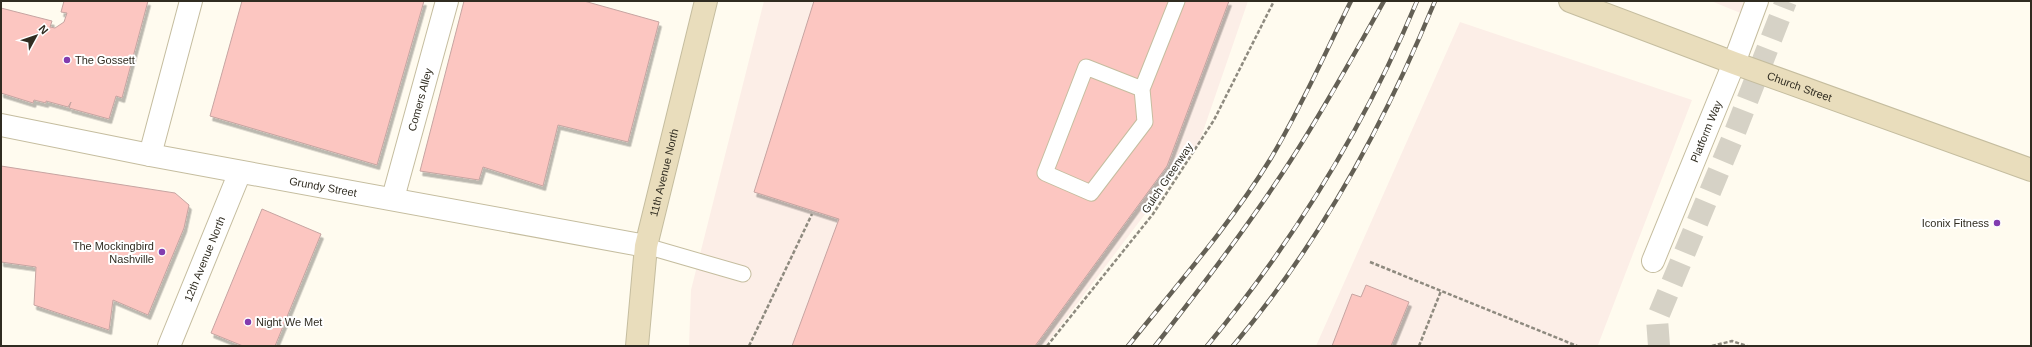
<svg xmlns="http://www.w3.org/2000/svg" width="2032" height="347" viewBox="0 0 2032 347" font-family="Helvetica,sans-serif">
  <style>
    .commercial { fill: #fceee7 }
    .building { fill: #fcc6c1; stroke: #c6a4a1; filter: url(#shadow) }
    .lines { fill: none; stroke-linecap: round; stroke-linejoin: round }
    .secondary-tunnel { stroke: #d6d2c6; stroke-width: 22; stroke-dasharray: 22 11; stroke-linecap: butt }
    .lane-casing { stroke: #c5bd9f; stroke-width: 17 }
    .street-casing { stroke: #c5bd9f; stroke-width: 24 }
    .secondary-casing { stroke: #c5bd9f; stroke-width: 24 }
    .path { stroke: #8e8a7f; stroke-width: 2.5; stroke-dasharray: 4 2; stroke-linecap: butt }
    .lane { stroke: #fff; stroke-width: 15 }
    .street { stroke: #fff; stroke-width: 22 }
    .secondary { stroke: #e9ddbc; stroke-width: 22 }
    .rail-casing { stroke: #646055; stroke-width: 4.5 }
    .rail { stroke: #fff; stroke-width: 3; stroke-dasharray: 9; stroke-linecap: butt }
    .poi-dot { fill: #823caf; stroke: #fff; stroke-width: 1.5 }
    .labels { text-anchor: middle; stroke-width: 4; stroke-linejoin: round; paint-order: stroke }
    .poi-label { font-size: 11px; fill: #302c21; stroke: #fff; text-anchor: start }
    .street-label { font-size: 11px; fill: #302c21; stroke: #fff }
  </style>
  <defs>
    <filter id="shadow"><feDropShadow dx="2.5" dy="4.5" stdDeviation="0" flood-color="#0004"/></filter>
  </defs>
  <rect width="100%" height="100%" fill="#fffbef"/>
  <!-- commercial -->
  <path class="commercial" d="M764,1h484l-49,142 -154,203h-356l2,-56z
    M1711,1h38l-6,13z
    M1460,22l232,78 -94,245 2,1h-284z"/>
  <!-- building -->
  <path class="building" d="M64,1h84l-26,97 -6,-2 -7,23 -40,-11 2,-6 -3,5 -22,-6v2l-12,-3 -1,3 -32,-10v-85l51,13 -2,6 5,1 9,-6 3,-9 -6,-1z
    M242,1h182l-47,164 -167,-49z
    M464,1h120l75,21 -31,120 -70,-17 -15,61 -60,-19 -4,13 -59,-9z
    M814,1h415l-62,165 -132,180h-243l47,-127 -85,-27z
    M1,166l174,27 14,12 -5,23 -36,87 -35,-15 -4,30 -75,-25 2,-38 -35,-5z
    M262,209l59,25 -46,112h-32l-32,-13z
    M1366,285l43,17 -18,44h-59l20,-52 9,3z"/>
  <g class="lines">
    <!-- secondary-tunnel -->
    <path class="secondary-tunnel" d="M1659,346l-2,-27 78,-187 51,-131"/>
    <defs>
      <path id="lane" d="M1142,89l-56,-22 -41,106 46,20 54,-71 -3,-33 35,-88
        M646,246l97,28"/>
      <g id="street">
        <path id="s1" d="M1,125l149,30 496,91"/>
        <path d="M150,155l41,-154"/>
        <path id="s2" d="M393,198l54,-197"/>
        <path id="s3" d="M1653,261l81,-198 23,-62"/>
        <path id="s4" d="M169,346l71,-174"/>
      </g>
      <g id="secondary">
        <path id="s5" d="M1570,1l164,62 297,107"/>
        <path id="s6" d="M637,346l9,-100 60,-245"/>
      </g>
    </defs>
    <!-- lane casing -->
    <use href="#lane" class="lane-casing"/>
    <!-- street casing -->
    <use href="#street" class="street-casing"/>
    <!-- secondary casing -->
    <use href="#secondary" class="secondary-casing"/>
    <!-- path -->
    <path class="path" d="M1370,262l207,84
      M749,346l63,-132
      M1047,346l106,-132 61,-94 60,-119
      M1419,346l22,-55
      M1712,346l20,-5 15,5"/>
    <!-- lane -->
    <use href="#lane" class="lane"/>
    <!-- street -->
    <use href="#street" class="street"/>
    <!-- secondary -->
    <use href="#secondary" class="secondary"/>
    <defs>
      <path id="rail" d="M1128,346c49,-61 102,-121 143,-188 30,-50 54,-105 80,-157
        M1155,346c47,-60 94,-121 136,-186 33,-51 63,-105 93,-159
        M1207,346c86,-104 158,-220 210,-345
        M1233,346c87,-103 151,-221 202,-345"/>
    </defs>
    <!-- rail casing -->
    <use href="#rail" class="rail-casing"/>
    <!-- rail -->
    <use href="#rail" class="rail"/>
  </g>
  <!-- markers -->
  <g class="poi-dot">
    <circle cx="67" cy="60" r="4"/>
    <circle cx="1997" cy="223" r="4"/>
    <circle cx="162" cy="252" r="4"/>
    <circle cx="248" cy="322" r="4"/>
  </g>
  <g class="labels">
    <!-- poi labels -->
    <g class="poi-label">
      <text x="75" y="64">The Gossett</text>
      <text x="1989" y="227" text-anchor="end">Iconix Fitness</text>
      <text x="154" y="250" text-anchor="end">The Mockingbird<tspan x="154" dy="13">Nashville</tspan></text>
      <text x="256" y="326">Night We Met</text>
    </g>
    <!-- street labels -->
    <g class="street-label">
      <text dy="4" stroke="none"><textPath href="#s5" startOffset="245">Church Street</textPath></text>
      <text dy="4" stroke="none"><textPath href="#s2" startOffset="102">Comers Alley</textPath></text>
      <text dy="4" stroke="none"><textPath href="#s3" startOffset="140">Platform Way</textPath></text>
      <text dy="4" stroke="none"><textPath href="#s6" startOffset="176">11th Avenue North</textPath></text>
      <text transform="translate(1167 178) rotate(-56)" y="4">Gulch Greenway</text>
      <text dy="4" stroke="none"><textPath href="#s1" startOffset="328">Grundy Street</textPath></text>
      <text dy="4" stroke="none"><textPath href="#s4" startOffset="94">12th Avenue North</textPath></text>
    </g>
  </g>
  <!-- border -->
  <rect width="2032" height="347" fill="none" stroke="#302c21" stroke-width="4"/>
  <!-- north arrow -->
  <g transform="translate(36 36) rotate(50)" stroke="#ffffff" stroke-width="3" paint-order="stroke">
  <path d="M0-3L7 15L0 10L-7 15Z" fill="#302c21"/>
  <text y="-6" font-size="11" font-weight="bold" text-anchor="middle" fill="#302c21">N</text>
  </g>
</svg>
